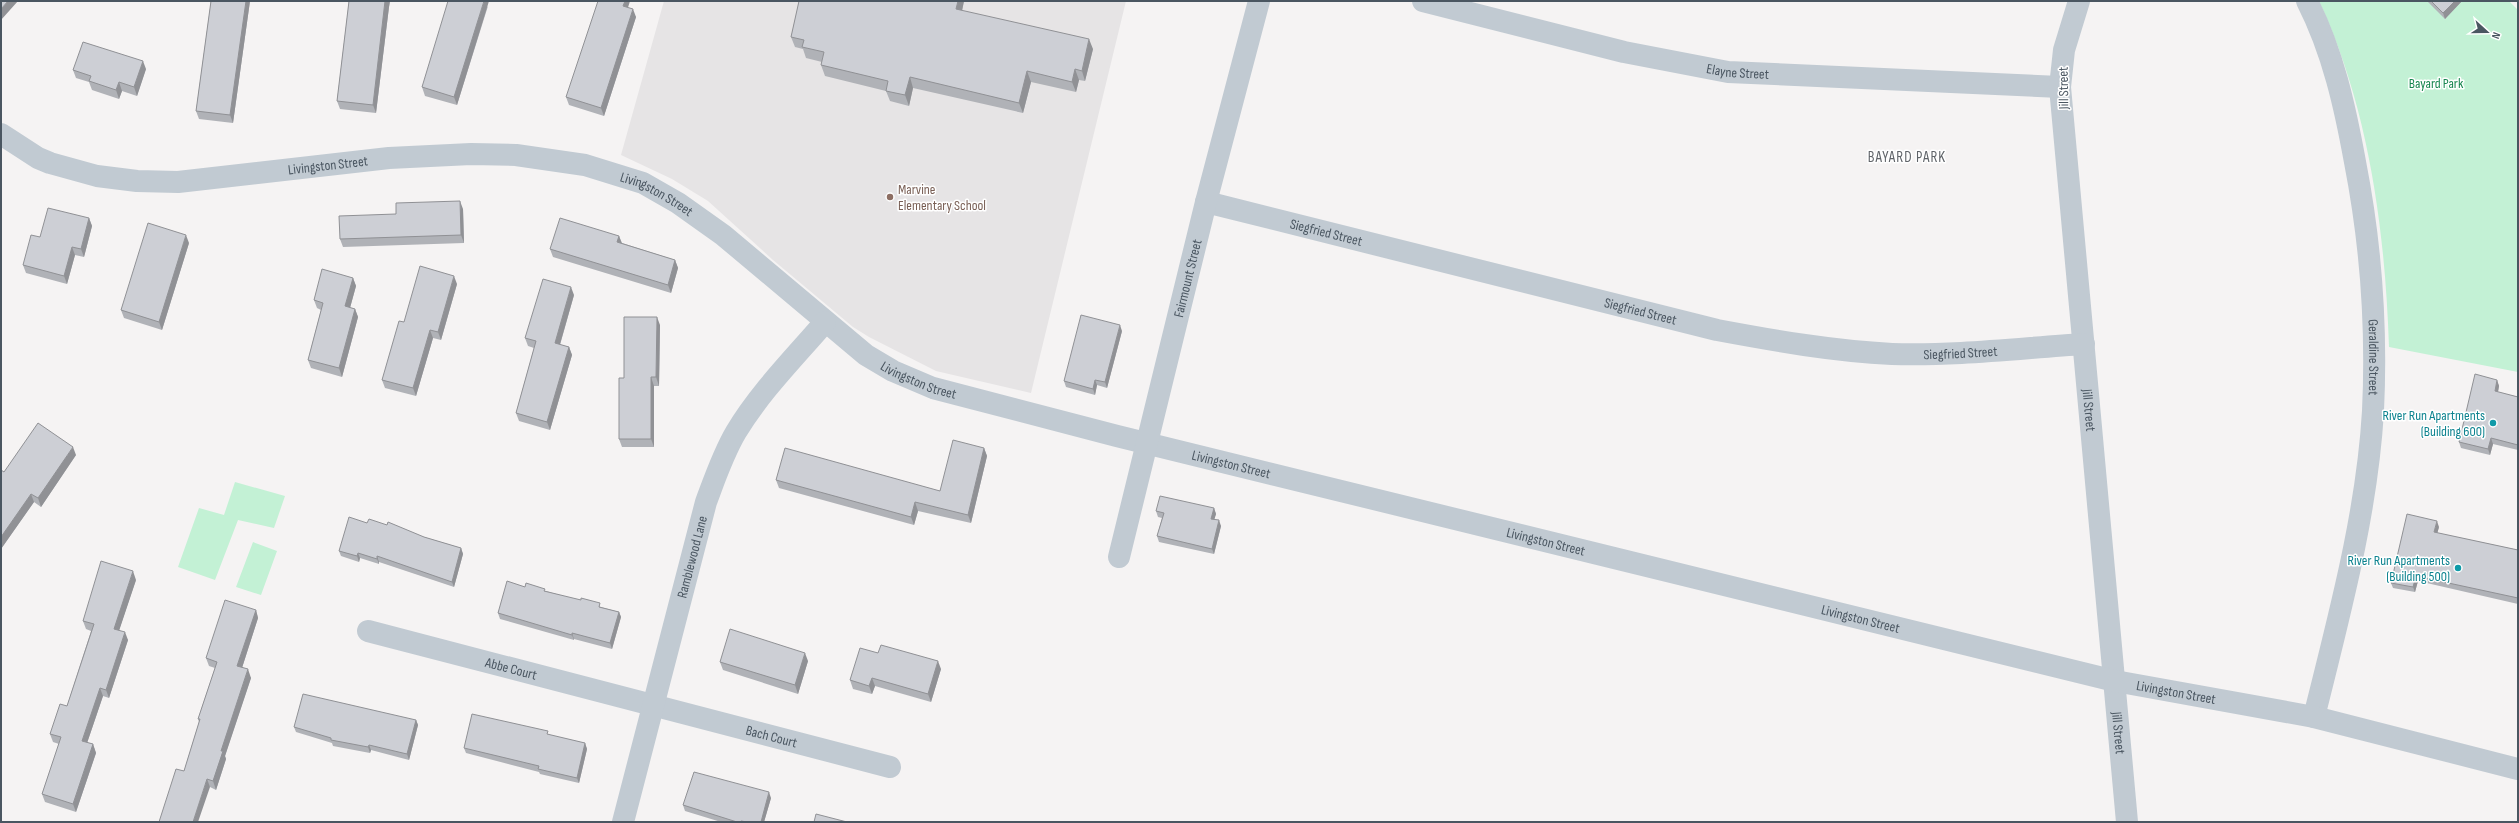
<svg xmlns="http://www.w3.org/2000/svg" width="2519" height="823" viewBox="0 0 2519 823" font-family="'Sofia Sans Condensed',sans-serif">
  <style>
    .education { fill: #e6e4e5 }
    .green { fill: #c3f1d5 }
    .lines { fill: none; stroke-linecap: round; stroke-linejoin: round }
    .street { stroke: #c1cad2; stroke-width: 22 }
    .wall { fill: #b0b2b7 }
    .shaded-wall { fill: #909195 }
    .building { fill: #cdcfd5; stroke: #909195 }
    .education-dot { fill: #8d6e63; stroke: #fff; stroke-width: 1.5 }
    .culture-dot { fill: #0f9aa8; stroke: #fff; stroke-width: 1.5 }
    .labels { text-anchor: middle; stroke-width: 3; stroke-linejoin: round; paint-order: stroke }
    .street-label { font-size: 14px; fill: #4a5661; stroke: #fff }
    .park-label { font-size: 14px; fill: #17864f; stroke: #fff }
    .education-label { font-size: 14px; fill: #785e54; stroke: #fff; text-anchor: start }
    .culture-label { font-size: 14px; fill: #0d838f; stroke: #fff; text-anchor: end }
    .neighbourhood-label { font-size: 15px; letter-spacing: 1px; fill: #5f6368; stroke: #fff }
  </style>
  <rect width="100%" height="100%" fill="#f5f3f3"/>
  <!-- education -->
  <path class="education" d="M664,1h462l-95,392 -95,-22 -67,-34 -16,-10 -80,-67 -65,-59 -36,-22 -51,-24z"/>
  <!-- green -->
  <path class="green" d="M2319,1h190l9,9v362l-129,-25c-4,-117 -20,-239 -70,-346z
    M235,482l50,14 -11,32 -36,-8 -23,60 -37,-13 21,-59 25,7z
    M253,542l24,9 -16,44 -25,-8z"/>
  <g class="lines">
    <!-- street -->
    <g class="street">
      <path id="s1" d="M1423,1l201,51 104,20 332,15"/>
      <path id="s2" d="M2079,1l-15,49 -4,37 67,735"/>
      <path id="s3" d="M2307,1c26,51 38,106 48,161 16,82 22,165 18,249 -6,103 -34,205 -59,306"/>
      <path id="s4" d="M1,134l37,24 12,5 47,13 40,5 41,1 211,-24 82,-4 45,1 69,10 58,18 35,20 45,32 143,120 27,16 40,17 184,48 998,245 199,36 204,52"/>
      <path id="s5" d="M1206,202l511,128c59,11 116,21 175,24 64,2 129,-6 192,-10"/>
      <path id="s6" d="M1119,557l87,-355 53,-201"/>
      <path id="s7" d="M368,631l522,136"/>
      <path id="s8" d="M623,822l83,-320c9,-24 17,-48 30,-70 24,-40 58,-74 89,-110"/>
    </g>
  </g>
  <!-- wall -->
  <path class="wall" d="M211,1h39l-17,122 -34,-4 -3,-8z
    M349,1h41l-1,6 -13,106 -36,-4 -3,-8z
    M796,1h168l-2,10 131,38 -8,32 -6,-1 -3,12 -45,-10 -8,31 -110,-25 -4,18 -19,-5 -4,-10 -61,-15 -4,-11 1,-3 -16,-4 -3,-9 -8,-2 -4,-10 8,-35z
    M2427,1h35l-17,18z
    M488,6l-31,99 -32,-9 -3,-9z
    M628,8l8,9 -32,99 -35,-11 -3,-8z
    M146,69l-9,27 -15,-5 -3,8 -27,-9 -3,-8 -13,-4 -3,-8z
    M463,209l1,34 -121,4 -3,-8 56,-25z
    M89,218l3,8 -8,31 -9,-2 -8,29 -41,-11 -3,-8 17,-28z
    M619,236l3,7 53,17 3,8 -7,25 -118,-36 -3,-8z
    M189,243l-27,87 -38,-12 -3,-8z
    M353,278l3,8 -6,22 5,1 3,8 -16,60 -31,-9 -3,-8 13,-50 -4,-2 -3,-8z
    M457,284l-16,56 -8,-2 -17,58 -31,-8 -3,-8 22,-58z
    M574,295l-14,50 9,2 3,8 -22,75 -31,-9 -3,-8 18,-65 -6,-2 -3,-8z
    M660,325l-1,61h-5v61h-32l-3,-8 5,-61z
    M1122,331l-15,57 -10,-3 -2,10 -29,-8 -2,-6z
    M2497,380l2,6 -1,6 20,5v53l-25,-6 -3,11 -29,-7 -2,-6z
    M984,448l3,8 -16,67 -53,-12 -4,14 -135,-37 -3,-8 164,11z
    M76,455l-35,52 -7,-5 -33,47v-79l3,2z
    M1214,508l2,6 -2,5 7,7 -7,28 -55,-12 -2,-6 5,-18 -4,-1 -2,-6z
    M367,523l57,14 37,11 2,6 -9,33 -75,-25v2l-19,-6 -1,4 -18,-6 -2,-5z
    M2439,527l-2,6 81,17v54l-100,-23 -3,11 -22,-4 -2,-5z
    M136,580l-17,50 9,10 -19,58 -6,-2 -16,47 6,1 3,9 -20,59 -31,-10 -3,-8 17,-50 -6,-2 -3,-8 17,-28 24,-75 -5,-2 -3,-8z
    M525,587l21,4 55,16 18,5 2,5 -9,32 -38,-10v1l-74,-21 -2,-6z
    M256,610l2,8 -16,50 9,10 -26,78 1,3 -10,31 -6,-3 -26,-16 15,-49 -1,-3 17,-51 -6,-2 -3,-8z
    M878,653l63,16 -10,33 -56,-16 -3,8 -19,-5 -3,-9z
    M808,661l-10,33 -75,-24 -3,-8z
    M416,720l2,5 -9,35 -38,-10 -1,3 -37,-7 -1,-3 -36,-11 -2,-5z
    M549,735l36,8 2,6 -8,34 -39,-9 -1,-2 -73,-19 -2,-5z
    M771,798l-7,24h-43l-36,-11 -2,-6z"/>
  <!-- shaded-wall -->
  <path class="shaded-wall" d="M8,1h10l-17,19v-11z
    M246,1h4l-17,122 -3,-8z
    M385,1h5l-1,6 -13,106 -3,-8z
    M484,1h5l-32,104 -3,-8z
    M625,1h5l-4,13 -3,-8z
    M958,1h6l-4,19 -4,-11z
    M2455,1h7l-17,18 -2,-6z
    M633,9l3,8 -32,99 -3,-8z
    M1089,39l4,10 -8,32 -3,-10z
    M143,61l3,8 -9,27 -3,-9z
    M1075,69l4,11 -3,12 -4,-10z
    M1027,71l4,11 -8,31 -4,-10z
    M910,77l3,11 -4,18 -4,-11z
    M119,82l3,9 -3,8 -3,-9z
    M460,201l3,8 1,34 -3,-8z
    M89,218l3,8 -8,31 -3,-8z
    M186,235l3,8 -27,87 -3,-8z
    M619,236l3,8 -5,-2z
    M72,247l3,8 -8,29 -3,-8z
    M675,260l3,8 -7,25 -3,-8z
    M454,276l3,8 -16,56 -3,-8z
    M353,278l3,8 -8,29 -3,-9z
    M571,287l3,8 -16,56 -3,-8z
    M355,309l3,8 -16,60 -3,-9z
    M657,317l3,8 -1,61 -3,-9z
    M1120,325l2,6 -15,57 -2,-6z
    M430,330l3,8 -17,58 -3,-8z
    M569,347l3,8 -22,75 -3,-8z
    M651,377l3,9v61l-3,-8z
    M1095,380l2,5 -2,10 -2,-6z
    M2497,380l2,6 -2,11 -2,-6z
    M2491,438l2,6 -3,11 -2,-6z
    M73,447l3,8 -35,52 -3,-9z
    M984,448l3,8 -16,67 -3,-8z
    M31,494l3,8 -33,47v-12z
    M915,502l3,9 -4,14 -3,-8z
    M1214,508l2,6 -3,10 -2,-5z
    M1219,520l2,6 -7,28 -2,-5z
    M2437,521l2,6 -3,11 -2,-6z
    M461,548l2,6 -9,33 -2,-5z
    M358,553l2,5 -1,4 -2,-6z
    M377,556l2,6v2l-2,-5z
    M133,571l3,9 -19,57 -3,-8z
    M2416,576l2,5 -3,11 -2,-5z
    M256,610l2,8 -18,56 -3,-8z
    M619,612l2,5 -9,32 -2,-6z
    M125,632l3,8 -19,58 -3,-8z
    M572,633l2,6v1l-2,-5z
    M805,653l3,8 -10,33 -3,-9z
    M938,661l3,8 -10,33 -3,-8z
    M248,669l3,9 -26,78 1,3 -10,31 -3,-9 8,-30z
    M872,678l3,8 -3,8 -3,-8z
    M100,688l3,8 -18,53 -3,-8z
    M416,720l2,5 -9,35 -2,-6z
    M585,743l2,6 -8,34 -2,-5z
    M93,744l3,9 -20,59 -3,-8z
    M369,745l2,5 -1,3 -2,-6z
    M207,779l3,8 -12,35h-5z
    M769,792l2,6 -7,24h-3z"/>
  <!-- building -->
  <path class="building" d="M1,1h7l-7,8z
    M211,1h35l-16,114 -34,-4z
    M349,1h36l-12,104 -36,-4z
    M448,1h36l-30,96 -32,-10z
    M598,1h27l-2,5 10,3 -32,99 -35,-11z
    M799,1h159l-2,8 133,30 -7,32 -7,-2 -3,13 -45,-11 -8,32 -109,-26 -5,18 -19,-4 2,-10 -67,-16 3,-13 -22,-5 2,-7 -13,-3z
    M2431,1h24l-12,12z
    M83,42l60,19 -9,26 -15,-5 -3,8 -27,-9 2,-5 -18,-6z
    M460,201l1,34 -121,4 -1,-23 57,-2v-11z
    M48,208l41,10 -8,31 -9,-2 -8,29 -41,-11 8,-30 9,2z
    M560,218l59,18 -2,6 58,18 -7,25 -118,-36z
    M148,223l38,12 -27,87 -38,-12z
    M420,266l34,10 -16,56 -8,-2 -17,58 -31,-8 17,-59 5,1z
    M322,269l31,9 -8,28 10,3 -16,59 -31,-8 15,-57 -9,-3z
    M543,279l28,8 -16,56 14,4 -22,75 -31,-9 20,-72 -11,-3z
    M1081,315l39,10 -15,57 -10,-2 -2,9 -29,-8z
    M624,317h33l-1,60h-5v62h-32v-61h5z
    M2475,374l22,6 -2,11 23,6v48l-27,-7 -3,11 -29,-7z
    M38,423l35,24 -35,51 -7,-4 -30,43v-67l3,2z
    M953,440l31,8 -16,67 -53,-13 -4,15 -135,-37 9,-32 155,43z
    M1160,496l54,12 -3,11 8,1 -7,29 -55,-13 7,-23 -8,-2z
    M2407,514l30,7 -3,11 84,18v48l-102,-22 -3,11 -22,-4z
    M349,517l18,6 2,-4 18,6 1,-3 36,15 37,11 -9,34 -75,-26v3l-19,-6 -1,3 -18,-5z
    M101,561l32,10 -19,58 11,3 -19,58 -6,-2 -18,53 11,3 -20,60 -31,-10 19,-57 -11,-3 10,-30 7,2 27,-82 -11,-3z
    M507,581l18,6 1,-4 19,6 -1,2 37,9v-2l19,5 -1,4 20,5 -9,31 -38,-10v2l-74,-22z
    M225,600l31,10 -19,56 11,3 -27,82h2l-10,30 -6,-2 -14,43h-34l17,-53 8,2 16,-52h-2l19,-57 -11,-4z
    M730,629l75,24 -10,32 -75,-23z
    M881,645l57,16 -10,33 -56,-16 -3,8 -19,-6 10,-32 18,5z
    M303,694l113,26 -9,34 -38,-9 -1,2 -37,-7v-2l-37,-11z
    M472,714l76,17 -1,3 38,9 -8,35 -39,-9 1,-3 -75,-18z
    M694,772l75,20 -8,30h-14l-6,-1 -1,1h-3l-54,-17z
    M816,814l31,8h-33z"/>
  <!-- markers -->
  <circle class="education-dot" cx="890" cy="197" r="4"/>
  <g class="culture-dot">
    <circle cx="2493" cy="423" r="4"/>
    <circle cx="2458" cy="568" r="4"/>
  </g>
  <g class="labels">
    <!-- street labels -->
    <g class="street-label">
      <text dy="5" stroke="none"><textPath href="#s1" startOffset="323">Elayne Street</textPath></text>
      <text transform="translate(2063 88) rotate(-91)" y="5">Jill Street</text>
      <text dy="5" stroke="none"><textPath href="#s4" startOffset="338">Livingston Street</textPath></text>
      <text dy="5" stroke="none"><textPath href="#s4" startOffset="674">Livingston Street</textPath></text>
      <text dy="5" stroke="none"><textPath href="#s5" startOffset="124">Siegfried Street</textPath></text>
      <text dy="5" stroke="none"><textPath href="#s6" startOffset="287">Fairmount Street</textPath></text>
      <text dy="5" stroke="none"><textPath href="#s5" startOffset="448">Siegfried Street</textPath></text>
      <text dy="5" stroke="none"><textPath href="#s5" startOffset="772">Siegfried Street</textPath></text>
      <text dy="5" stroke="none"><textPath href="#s3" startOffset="365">Geraldine Street</textPath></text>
      <text dy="5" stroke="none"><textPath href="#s4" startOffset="998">Livingston Street</textPath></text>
      <text dy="5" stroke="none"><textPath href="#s2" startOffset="413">Jill Street</textPath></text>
      <text dy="5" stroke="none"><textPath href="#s4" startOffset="1322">Livingston Street</textPath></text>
      <text dy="5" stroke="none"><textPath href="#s4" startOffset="1646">Livingston Street</textPath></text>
      <text dy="5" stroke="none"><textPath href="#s8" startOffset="274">Ramblewood Lane</textPath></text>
      <text dy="5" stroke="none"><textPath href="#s4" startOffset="1970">Livingston Street</textPath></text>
      <text dy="5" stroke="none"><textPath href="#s7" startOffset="148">Abbe Court</textPath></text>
      <text dy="5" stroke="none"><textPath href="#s4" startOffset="2294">Livingston Street</textPath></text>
      <text dy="5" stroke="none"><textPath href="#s2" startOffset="737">Jill Street</textPath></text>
      <text dy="5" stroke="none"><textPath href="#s7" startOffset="417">Bach Court</textPath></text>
    </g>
    <!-- park labels -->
    <g class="park-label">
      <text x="2436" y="88">Bayard Park</text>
    </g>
    <!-- education labels -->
    <g class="education-label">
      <text x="898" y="194">Marvine<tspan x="898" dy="16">Elementary School</tspan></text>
    </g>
    <!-- culture labels -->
    <g class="culture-label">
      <text x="2485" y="420">River Run Apartments<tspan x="2485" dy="16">(Building 600)</tspan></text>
      <text x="2450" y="565">River Run Apartments<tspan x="2450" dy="16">(Building 500)</tspan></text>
    </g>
    <!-- neighbourhood labels -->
    <g class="neighbourhood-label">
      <text x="1907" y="162">BAYARD PARK</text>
    </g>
  </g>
  <!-- border -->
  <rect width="2519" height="823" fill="none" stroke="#4a5661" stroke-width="4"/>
  <!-- north arrow -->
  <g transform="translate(2487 32) rotate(111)" stroke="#ffffff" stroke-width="3" paint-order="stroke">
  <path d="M0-3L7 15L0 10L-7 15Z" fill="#4a5661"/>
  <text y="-6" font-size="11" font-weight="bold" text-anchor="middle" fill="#4a5661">N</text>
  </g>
</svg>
